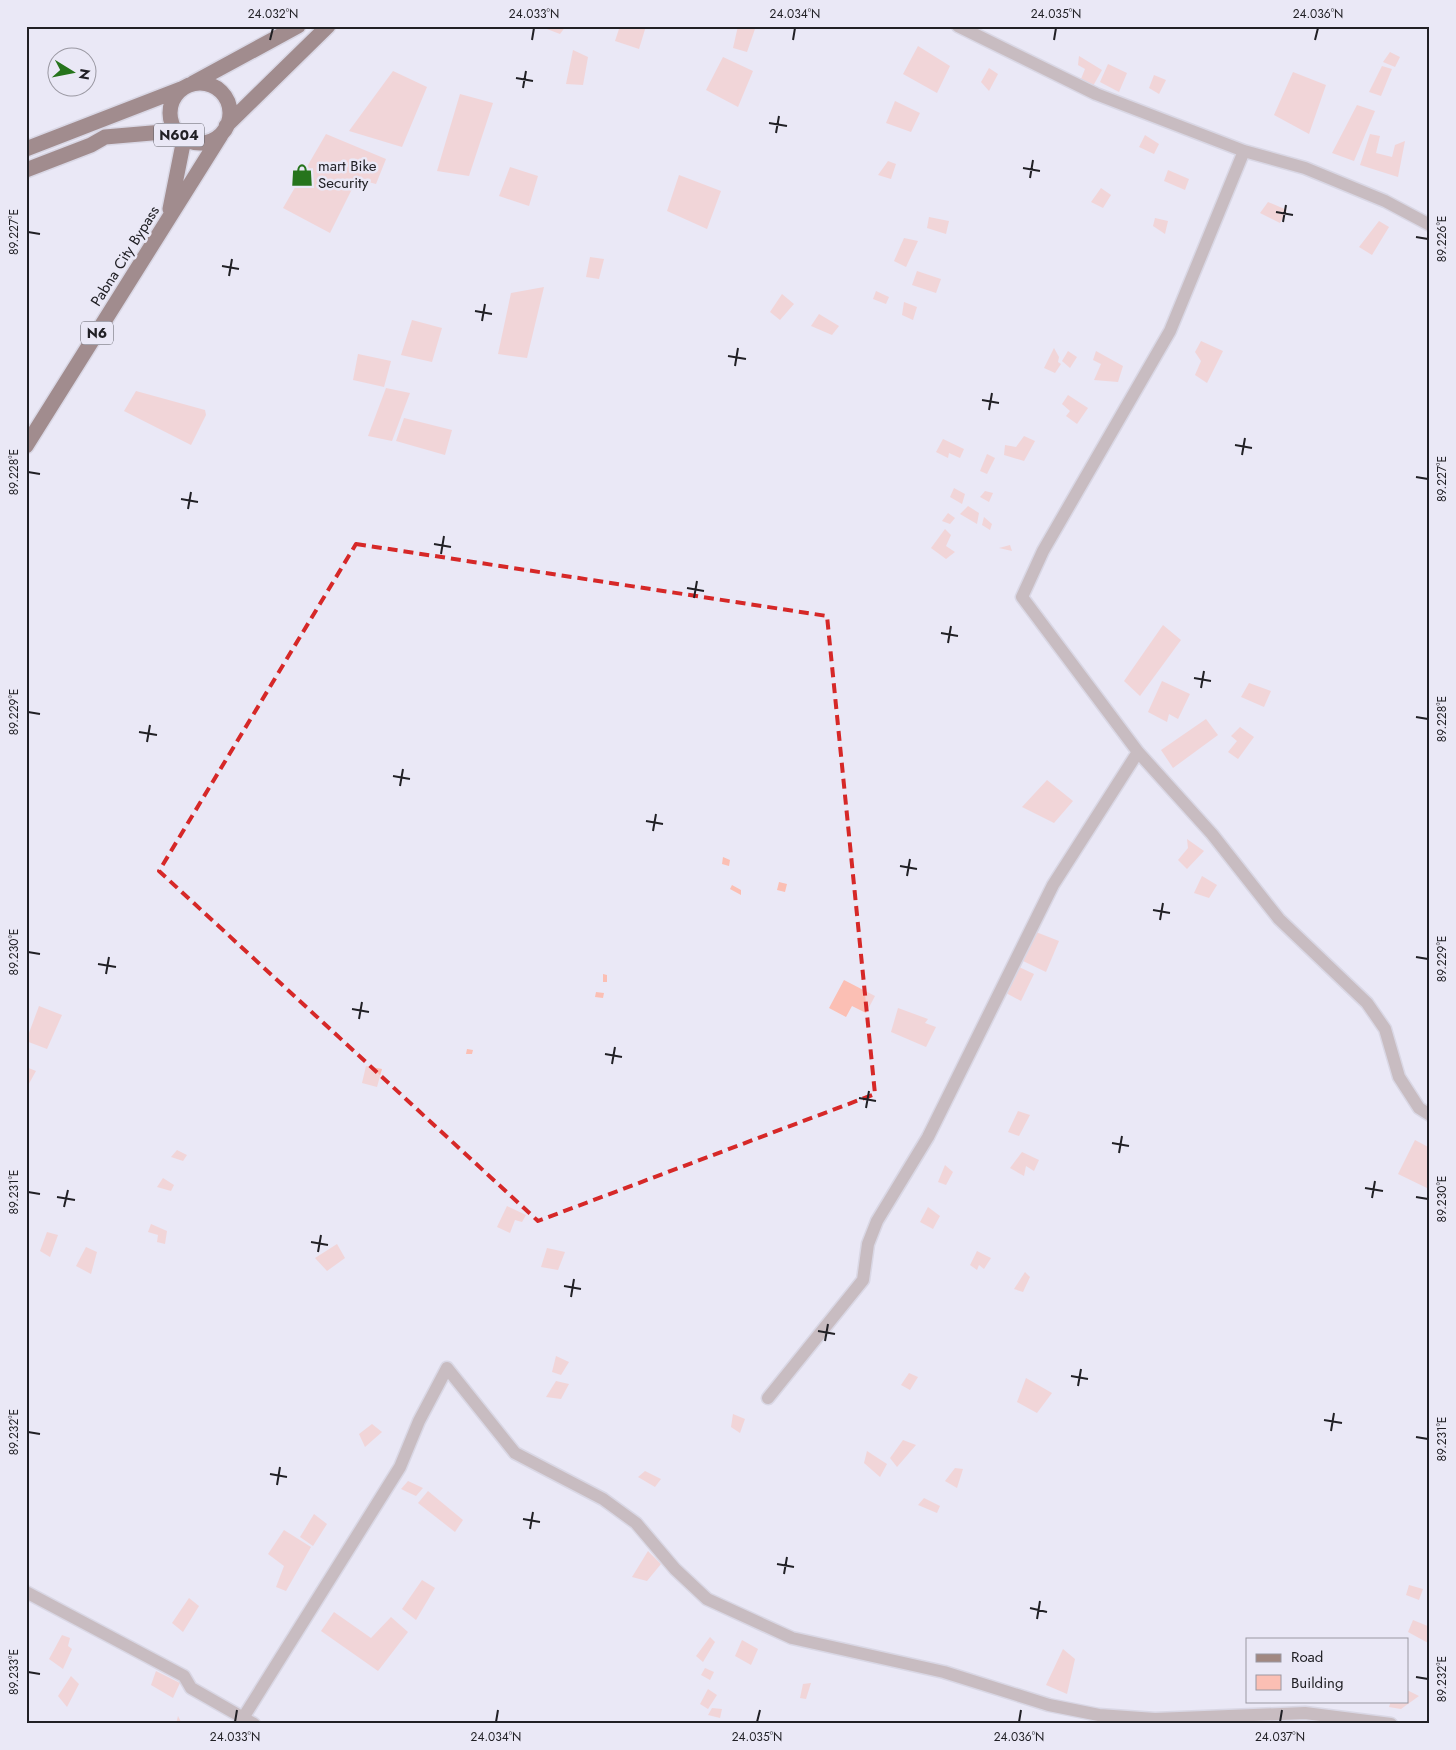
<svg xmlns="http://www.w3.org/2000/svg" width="1456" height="1750" viewBox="0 0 1456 1750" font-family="Jost,sans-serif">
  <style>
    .building { fill: #fbbfb4 }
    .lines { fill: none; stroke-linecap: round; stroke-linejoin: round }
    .street-casing { stroke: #c6c4d0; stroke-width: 15 }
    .highway-casing { stroke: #c6c4d0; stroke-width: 18 }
    .street { stroke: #a18881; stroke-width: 12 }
    .highway { stroke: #4a1d11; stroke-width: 15 }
    .marked { fill: none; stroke: #d62828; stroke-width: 4; stroke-dasharray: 10 6; stroke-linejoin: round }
    .ticks { fill: none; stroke: #212025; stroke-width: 2 }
    .labels { text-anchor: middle; stroke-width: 5; stroke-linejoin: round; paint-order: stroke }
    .shield { fill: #eae8f6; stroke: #5d5c64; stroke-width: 1 }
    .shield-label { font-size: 14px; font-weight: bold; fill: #212025 }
    .poi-label { font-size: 15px; fill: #212025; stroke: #eae8f6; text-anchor: start }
    .street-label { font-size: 15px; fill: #212025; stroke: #eae8f6 }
    .neatline { fill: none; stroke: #212025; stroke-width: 2 }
    .ticks-label { font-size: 12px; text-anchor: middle; fill: #212025 }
  </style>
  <rect width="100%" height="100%" fill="#eae8f6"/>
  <!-- building -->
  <path class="building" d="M539,26h27l-6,8z
    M620,26h26l-7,23 -24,-8z
    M738,26h18l-9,26 -14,-4z
    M918,46l32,20 -13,27 -34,-19z
    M573,50l15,7 -5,28 -17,-1z
    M1390,52l10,5 -5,10 -12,-5z
    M1079,56l23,14 -9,16 -12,-7 4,-10 -7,-4z
    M723,57l30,14 -15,36 -32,-17z
    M1108,64l19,9 -8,19 -19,-10z
    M1382,66l10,3 -11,27 -12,-4z
    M989,68l9,6 -9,17 -8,-9z
    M393,71l34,16 -25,60 -53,-16z
    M1293,72l33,13 -17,49 -35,-19z
    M1154,75l12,5 -7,14 -10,-6z
    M460,94l33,9 -24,73 -32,-5z
    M895,101l25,12 -9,19 -25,-9z
    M1357,105l18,6 -21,50 -22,-8z
    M326,134l60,25 -10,25 -19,-5 -27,54 -47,-25z
    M1370,134l10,2 -4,17 16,4 3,-12 10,-4 -7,36 -38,-12z
    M1145,135l14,9 -5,10 -15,-7z
    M888,161l8,3 -5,15 -13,-4z
    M510,167l28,9 -9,30 -30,-10z
    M1168,170l21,9 -4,11 -21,-9z
    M679,175l42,16 -14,38 -40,-18z
    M1101,188l10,7 -8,13 -12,-6z
    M1268,202l19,8 -7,13 -20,-10z
    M929,217l20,4 -3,13 -19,-6z
    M1155,218l13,3 -3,13 -12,-8z
    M1379,221l10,6 -17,28 -13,-8z
    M904,238l14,3 -12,26 -12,-6z
    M590,257l14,2 -5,20 -13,-2z
    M917,271l24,8 -5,14 -24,-8z
    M544,287l-17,71 -29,-4 13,-61z
    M876,291l13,6 -3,7 -13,-5z
    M782,294l12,10 -14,16 -10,-8z
    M904,302l13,5 -4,13 -11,-5z
    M819,314l20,12 -7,9 -21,-9z
    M412,320l30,8 -10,34 -31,-7z
    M1201,341l22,10 -16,32 -12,-8 6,-14 -6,-9z
    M1054,348l5,9 -1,5 3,2 -6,9 -11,-5z
    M1068,351l9,6 -7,11 -8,-7z
    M1096,351l27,15 -5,16 -24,-2 7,-16 -8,-4z
    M358,354l33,7 -7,26 -31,-7z
    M386,388l24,5 -18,48 -24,-5z
    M136,391l69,19 1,5 -15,30 -67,-34z
    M1068,395l20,13 -11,16 -11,-8 4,-5 -8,-7z
    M404,418l48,12 -7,25 -49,-14z
    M1024,436l11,5 -11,20 -20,-6 1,-10 11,2z
    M943,439l21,10 -4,9 -11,-5 -1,5 -12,-6z
    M987,454l8,4 -8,16 -7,-3z
    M954,488l11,6 -3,10 -12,-7z
    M985,491l8,2 -4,9 -9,-5z
    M968,506l11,7 -2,11 -17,-10z
    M948,513l7,5 -5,6 -8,-3z
    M984,517l8,7 -2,6 -8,-5z
    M945,529l6,6 -5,11 9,6 -9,7 -15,-11z
    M1010,545l2,6 -13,-3z
    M1163,625l18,15 -41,56 -16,-15z
    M1162,681l28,13 -12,25 -9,-5 -2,8 -19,-10z
    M1249,683l22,8 -7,16 -23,-10z
    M1206,719l12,16 -45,33 -12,-18z
    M1240,727l14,10 -16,22 -10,-7 9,-11 -6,-5z
    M1047,780l26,21 -19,22 -32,-16z
    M1187,839l17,12 -17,18 -9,-9 10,-12z
    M723,857l7,3 -1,6 -7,-2z
    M1202,876l15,9 -8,13 -15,-5z
    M779,882l8,2 -2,8 -8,-2z
    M732,885l9,5v5l-11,-6z
    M1036,932l23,9 -13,31 -23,-11z
    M1019,967l15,7 -13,27 -15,-8z
    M603,974l4,1v7h-4z
    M844,980l31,16 -9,17 -14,-7 -6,11 -17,-9z
    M596,992l8,1 -1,5 -8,-1z
    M39,1006l23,9 -15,34 -21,-8z
    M898,1008l30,11 -3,4 11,4 -10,20 -35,-15z
    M467,1049l6,1 -1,4h-6z
    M366,1066l16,3 -5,18 -15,-4z
    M26,1067l10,4 -10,18z
    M1018,1111l12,4 -11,21 -11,-4z
    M1415,1140l15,8 -1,41 -31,-15z
    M177,1150l10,5 -4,6 -12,-4z
    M1022,1152l17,8 -5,11 -8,-5 -2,10 -14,-8z
    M945,1165l8,7 -7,13 -8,-3z
    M163,1178l11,7 -3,6 -14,-4z
    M507,1206l19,9 -4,7 -7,-2 -5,13 -13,-6z
    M928,1207l12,9 -7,13 -13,-7z
    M151,1224l16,7 -2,13 -8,-2 1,-7 -10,-3z
    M47,1232l11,3 -8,22 -10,-6z
    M337,1244l8,14 -18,13 -12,-13z
    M86,1247l11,5 -6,22 -15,-8z
    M547,1248l18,4 -7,18 -17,-3z
    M977,1251l14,7 -7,11 -5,-4 -2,5 -7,-5z
    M1025,1272l5,5 -7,15 -9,-3z
    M556,1356l13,6 -8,13 -9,-3z
    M909,1373l9,4 -8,13 -9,-5z
    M1026,1378l26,15 -15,20 -20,-11z
    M556,1381l13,3 -8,15 -15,-2z
    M733,1414l12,5 -5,14 -9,-6z
    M372,1424l10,8 -17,15 -6,-13z
    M903,1440l13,5 -19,22 -7,-9z
    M867,1451l20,13 -7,13 -16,-14z
    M955,1468l8,1 -6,19 -12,-7z
    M645,1471l16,8 -6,8 -17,-10z
    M408,1481l15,7 -7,8 -15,-7z
    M428,1491l35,29 -8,12 -37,-29z
    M924,1498l16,8 -3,7 -19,-8z
    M314,1514l13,10 -14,22 -13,-9z
    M284,1530l27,17 -25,44 -10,-4 8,-21 -16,-12z
    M648,1551l13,13 -14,17 -15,-4z
    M422,1580l13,8 -19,32 -14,-11z
    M1409,1585l14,4 -4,11 -13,-5z
    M189,1598l10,8 -16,26 -11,-9z
    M334,1612l37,26 20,-21 17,15 -30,39 -57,-40z
    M1413,1620l17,7v17l-22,-12z
    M62,1635l8,3 -2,8 4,3 -9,20 -14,-10z
    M710,1637l5,5 -12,20 -7,-6z
    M742,1640l16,9 -7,16 -16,-9z
    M1063,1649l12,10 -8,35 -21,-9z
    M705,1668l9,4 -4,8 -9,-5z
    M156,1671l24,12 -7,15 -22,-13z
    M71,1676l8,8 -12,23 -9,-11z
    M811,1683l-5,16 -6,-1 3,-14z
    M708,1689l9,6 -9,14 -8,-5z
    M1407,1690l12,6 -18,13 -12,-2 2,-6h16z
    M712,1708l10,1 -2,9 -12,-3z
    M178,1716l4,8h-6z
    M1233,1719l27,4v1h-28z"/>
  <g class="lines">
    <defs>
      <path id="street" d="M958,26l138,68 148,57 61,17 80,33 45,24
        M1244,151l-74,180 -127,220 -21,46 116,155 74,82 67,85 88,84 18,26 14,48 20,31 11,7
        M768,1398l95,-118 5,-36 9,-23 51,-84 125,-252 85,-133
        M26,1592l158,84 7,12 63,36
        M243,1718l157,-251 19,-46 28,-53 68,85 88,46 33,24 39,46 32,30 85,39 152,34 105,33 50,10 56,4 150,-6 86,11"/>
      <path id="highway" d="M193,83l105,-57
        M170 113a30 30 0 1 1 60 0a30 30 0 1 1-60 0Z
        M226,126l102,-100
        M26,149l155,-60
        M26,170l65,-25 14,-8 70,-6
        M170,209l14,-70
        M26,446l195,-311"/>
    </defs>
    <!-- street casing -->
    <use href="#street" class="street-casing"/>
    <!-- highway casing -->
    <use href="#highway" class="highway-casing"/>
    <!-- street -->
    <use href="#street" class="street"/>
    <!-- highway -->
    <use href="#highway" class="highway"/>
  </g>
  <!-- marked area -->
  <path d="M0 0H1456V1750H0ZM356,544l471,72 48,478 -337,127 -379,-350z" fill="#eae8f6" fill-opacity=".55" fill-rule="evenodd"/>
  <path class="marked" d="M356,544l471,72 48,478 -337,127 -379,-350z"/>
  <!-- ticks -->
  <path class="ticks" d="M270,40l3,-12M532,40l2,-12M793,40l2,-12M1054,40l2,-12M1315,40l3,-12M516,78l17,3M523,88l3,-17M769,123l18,3M776,133l3,-17M1023,168l17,3M1030,178l3,-18M1276,212l17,3M1283,222l3,-17M28,232l12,2M1416,237l12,2M222,266l17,3M229,276l3,-17M475,311l17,3M482,321l3,-17M728,356l18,3M735,366l3,-18M982,400l17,3M989,410l3,-17M1235,445l17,3M1242,455l3,-17M28,472l12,2M1416,477l12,2M181,499l17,3M188,509l3,-17M434,544l17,3M441,554l3,-18M687,588l17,3M694,598l3,-17M941,633l17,3M948,643l3,-17M1194,678l17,3M1201,688l3,-17M28,712l12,2M1416,717l12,2M139,732l18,3M147,742l3,-17M393,776l17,3M400,786l3,-17M646,821l17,3M653,831l3,-17M900,866l17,3M907,876l3,-17M1153,910l17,3M1160,920l3,-17M28,952l12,2M1416,957l12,2M98,964l18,3M106,974l3,-17M352,1009l17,3M359,1019l3,-17M605,1054l17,3M612,1064l3,-17M859,1098l17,3M866,1108l3,-17M1112,1143l17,3M1119,1153l3,-17M1365,1188l18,3M28,1192l12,2M57,1197l18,3M1416,1197l12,2M1372,1198l3,-17M64,1207l4,-17M311,1242l17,3M318,1252l3,-17M564,1286l17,3M571,1297l3,-18M818,1331l17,3M825,1341l3,-17M1071,1376l17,3M1078,1386l3,-17M1324,1420l18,3M1331,1431l3,-18M28,1432l12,2M1416,1437l12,2M270,1474l17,3M277,1485l3,-18M523,1519l17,3M530,1529l3,-17M777,1564l17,3M784,1574l3,-17M1030,1608l17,4M1037,1619l3,-18M28,1672l12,2M1416,1677l12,2M235,1722l2,-12M496,1722l2,-12M757,1722l3,-12M1019,1722l2,-12M1280,1722l2,-12"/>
  <!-- icons -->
  <defs>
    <symbol id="shop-bare" viewBox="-9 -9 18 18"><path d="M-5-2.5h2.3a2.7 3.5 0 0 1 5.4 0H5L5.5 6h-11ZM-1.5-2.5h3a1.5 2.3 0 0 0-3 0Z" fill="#26741c" stroke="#eae8f6" stroke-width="2.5" paint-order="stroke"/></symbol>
  </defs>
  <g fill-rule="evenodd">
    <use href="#shop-bare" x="286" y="159" width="32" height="32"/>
  </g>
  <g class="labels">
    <!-- shield labels -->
    <g class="shield">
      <rect x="154" y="123.5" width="50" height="23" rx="4"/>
      <rect x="81" y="321.5" width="32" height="23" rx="4"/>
    </g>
    <g class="shield-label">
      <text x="179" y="140">N604</text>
      <text x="97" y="338">N6</text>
    </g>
    <!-- poi labels -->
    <g class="poi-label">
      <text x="318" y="171">mart Bike<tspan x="318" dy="17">Security</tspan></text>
    </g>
    <!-- street labels -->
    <g class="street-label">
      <text transform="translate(125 256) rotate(-58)" y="5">Pabna City Bypass</text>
    </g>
  </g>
  <!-- border -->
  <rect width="1456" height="1750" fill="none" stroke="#eae8f6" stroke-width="55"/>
  <!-- legend -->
  <rect x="1246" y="1638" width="162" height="65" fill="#eae8f6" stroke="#9a98a2"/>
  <rect x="1256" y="1654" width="25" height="8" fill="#a18881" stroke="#9a98a2"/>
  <text x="1291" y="1662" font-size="15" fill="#212025">Road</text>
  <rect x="1256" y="1675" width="25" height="15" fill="#fbbfb4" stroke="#9a98a2"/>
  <text x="1291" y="1688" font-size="15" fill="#212025">Building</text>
  <!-- north arrow -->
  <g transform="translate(72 72) rotate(100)"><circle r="24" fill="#eae8f6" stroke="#9a98a2"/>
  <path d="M0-4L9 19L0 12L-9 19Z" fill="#26741c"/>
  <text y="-8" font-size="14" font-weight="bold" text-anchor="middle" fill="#212025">N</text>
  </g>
  <rect x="28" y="28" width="1400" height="1694" class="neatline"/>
  <g class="ticks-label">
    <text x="273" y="18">24.032°N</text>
    <text x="534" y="18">24.033°N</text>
    <text x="795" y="18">24.034°N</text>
    <text x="1056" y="18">24.035°N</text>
    <text x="1318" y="18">24.036°N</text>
    <text transform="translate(14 232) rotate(-90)" y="4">89.227°E</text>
    <text transform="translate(1442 239) rotate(-90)" y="4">89.226°E</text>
    <text transform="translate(14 472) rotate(-90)" y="4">89.228°E</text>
    <text transform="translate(1442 479) rotate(-90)" y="4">89.227°E</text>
    <text transform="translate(14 712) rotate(-90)" y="4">89.229°E</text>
    <text transform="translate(1442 719) rotate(-90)" y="4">89.228°E</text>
    <text transform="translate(14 952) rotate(-90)" y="4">89.230°E</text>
    <text transform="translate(1442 959) rotate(-90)" y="4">89.229°E</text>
    <text transform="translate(14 1192) rotate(-90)" y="4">89.231°E</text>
    <text transform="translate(1442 1199) rotate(-90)" y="4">89.230°E</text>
    <text transform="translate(14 1432) rotate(-90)" y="4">89.232°E</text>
    <text transform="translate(1442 1439) rotate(-90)" y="4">89.231°E</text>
    <text transform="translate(14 1672) rotate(-90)" y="4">89.233°E</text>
    <text transform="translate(1442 1679) rotate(-90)" y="4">89.232°E</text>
    <text x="235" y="1741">24.033°N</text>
    <text x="496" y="1741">24.034°N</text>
    <text x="757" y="1741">24.035°N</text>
    <text x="1019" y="1741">24.036°N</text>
    <text x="1280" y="1741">24.037°N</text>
  </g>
</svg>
